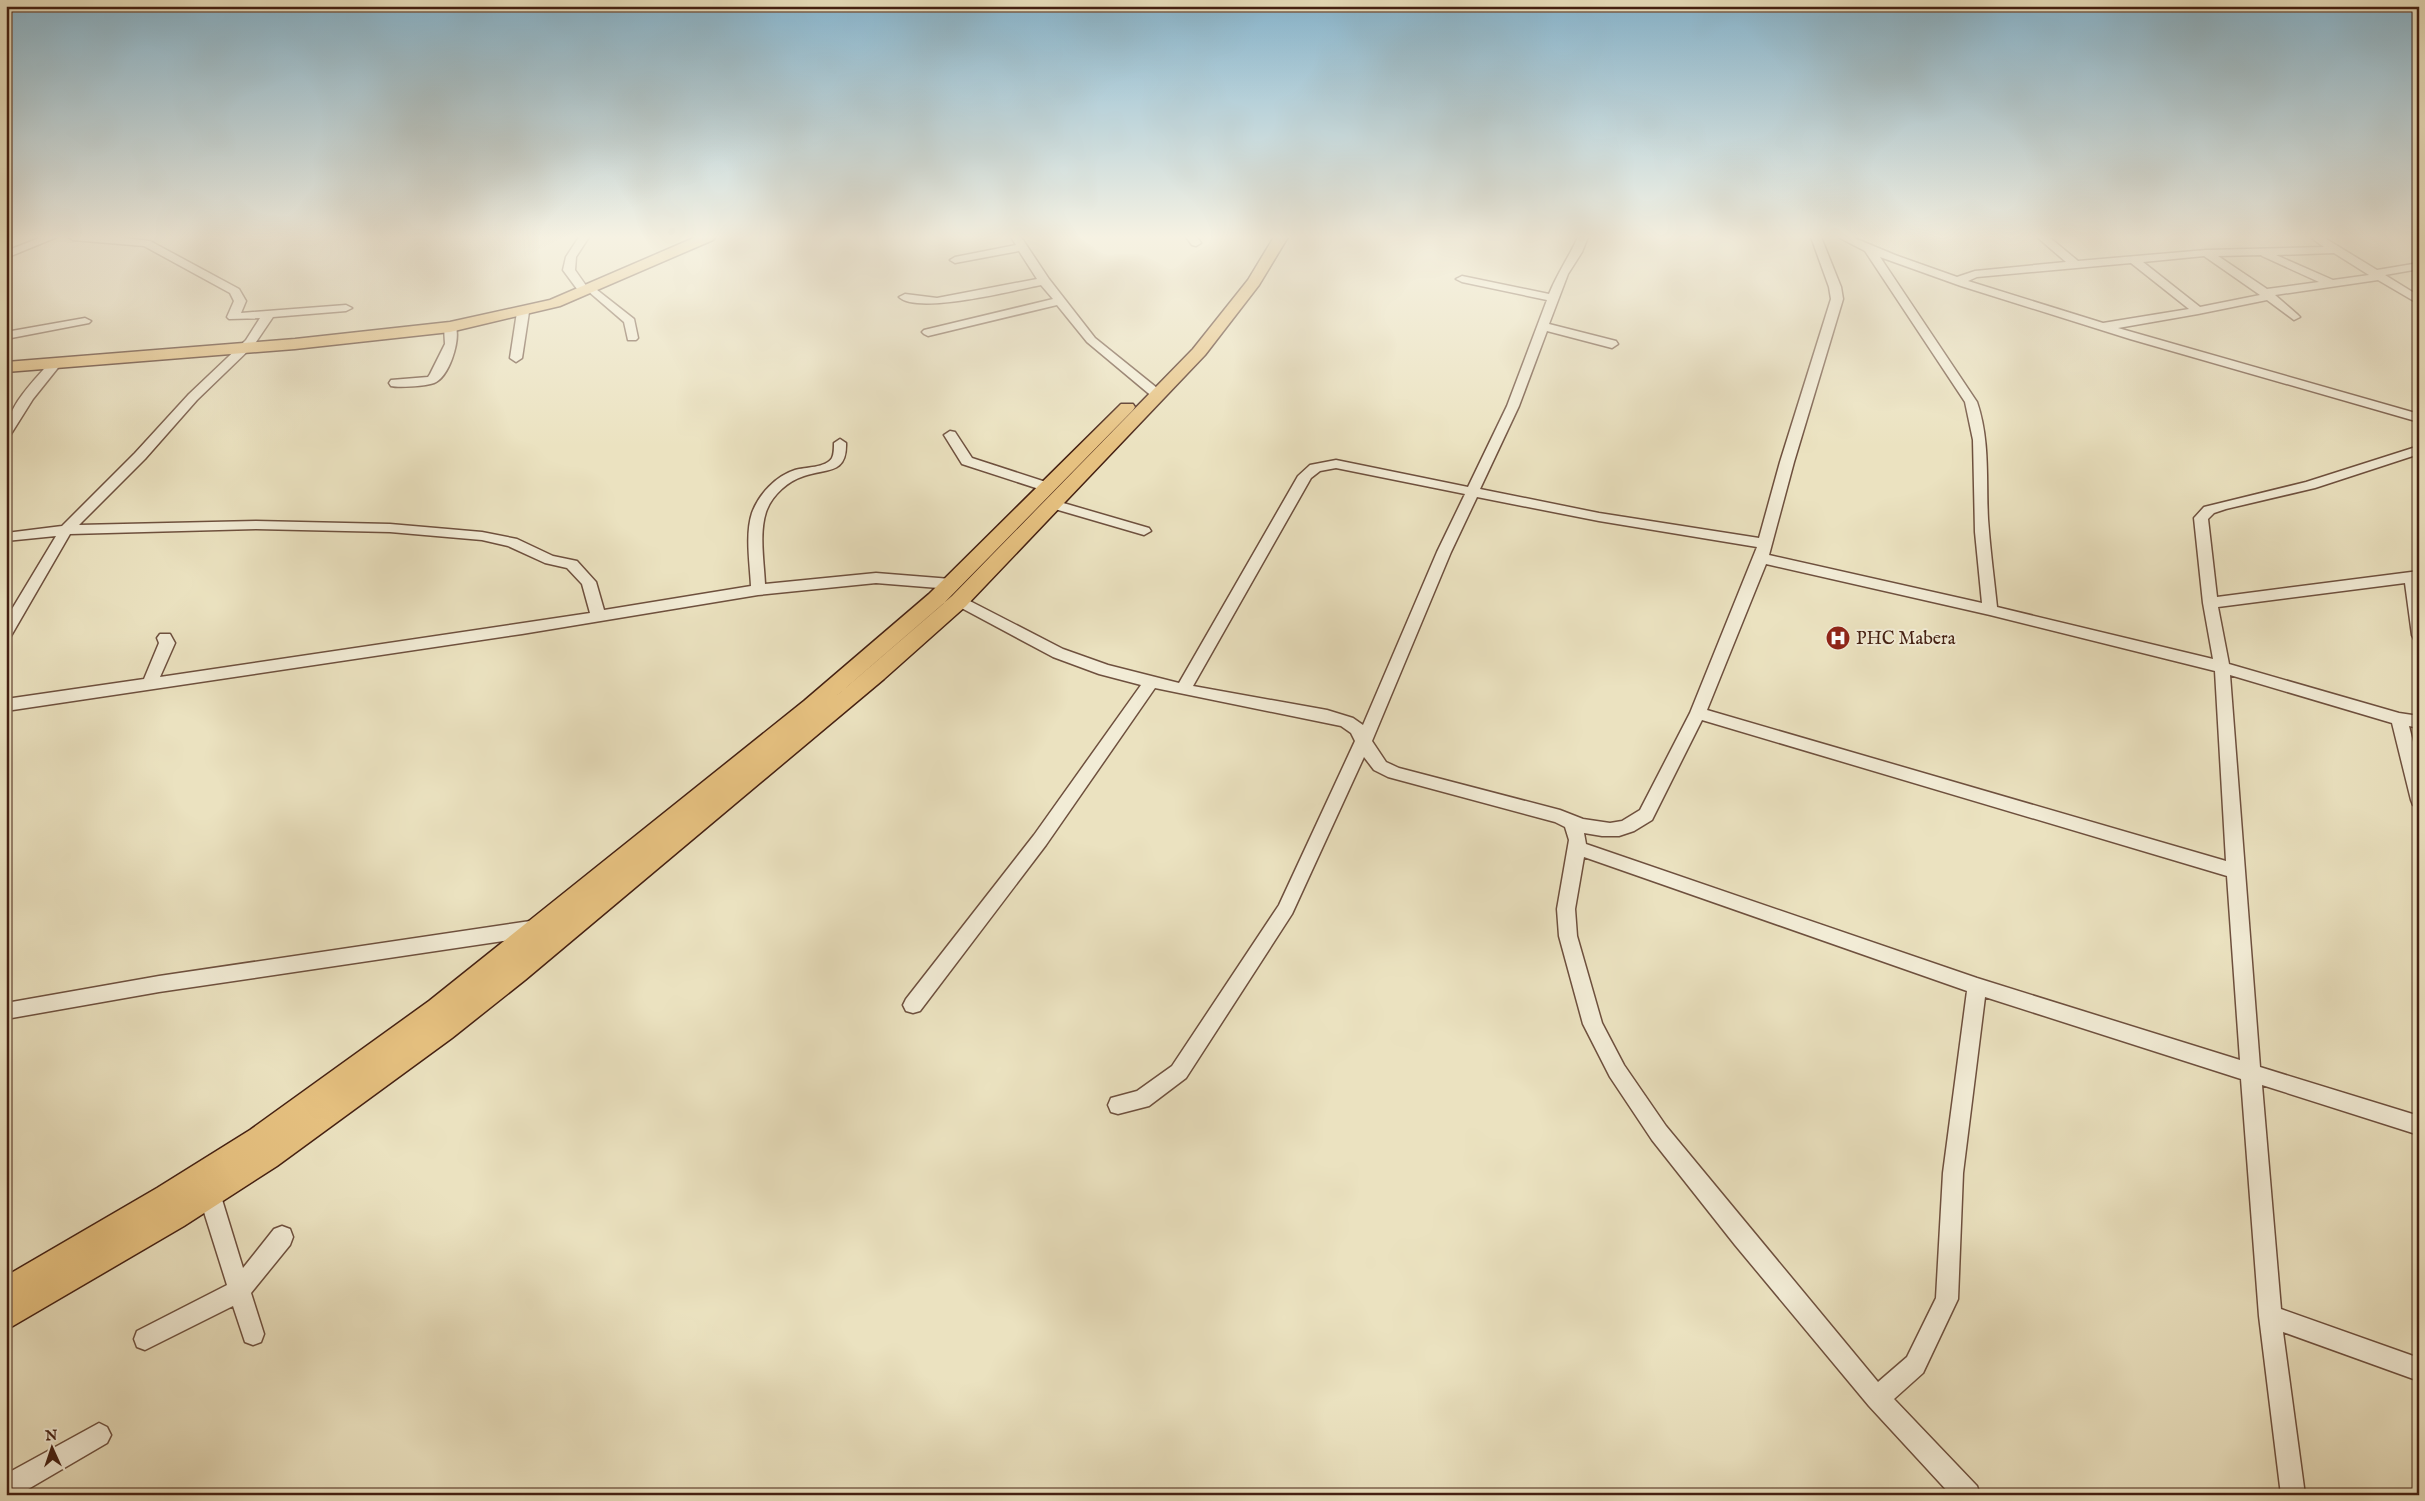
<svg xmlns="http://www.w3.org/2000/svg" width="2425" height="1501" viewBox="0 0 2425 1501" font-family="'IM FELL English',serif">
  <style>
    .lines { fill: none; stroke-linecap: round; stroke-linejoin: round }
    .minor-casing { stroke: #6e503e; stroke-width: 3 }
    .major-casing { stroke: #442012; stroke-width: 3 }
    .minor { fill: #f2ecd6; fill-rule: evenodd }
    .major { fill: #e6c180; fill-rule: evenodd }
    .labels { text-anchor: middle; stroke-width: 4; stroke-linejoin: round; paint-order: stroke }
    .poi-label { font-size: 18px; fill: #442012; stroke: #f2ecd6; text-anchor: start }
  </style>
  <rect width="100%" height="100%" fill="#ebe2c0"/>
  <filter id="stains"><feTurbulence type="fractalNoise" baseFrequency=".004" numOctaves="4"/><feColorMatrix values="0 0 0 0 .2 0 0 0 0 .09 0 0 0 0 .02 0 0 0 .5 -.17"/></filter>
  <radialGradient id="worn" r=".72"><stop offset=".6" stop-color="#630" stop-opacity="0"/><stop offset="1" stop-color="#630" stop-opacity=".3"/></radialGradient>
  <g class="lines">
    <defs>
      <path id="minor" d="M42,237h15l-51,21v-7z
        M68,237h46l36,4 89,48 7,12 -5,12 105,-8 6,3 -6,3 -73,6 -19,28 -57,55 -52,59 -66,66 177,-4 134,3 92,8 35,7 36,17 24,5 19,21 8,28 147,-24c-1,-22 -6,-52 1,-73 7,-19 24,-37 43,-43 10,-3 31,-2 37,-12 2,-4 2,-10 2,-15l6,-4 6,4c1,32 -19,25 -42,33 -16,5 -32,19 -38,36 -7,21 -2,50 -1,72l111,-11 75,6 7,5 -7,5 -75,-6 -118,12 -236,39 -516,77v-12l138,-20 15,-36 -2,-5 3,-4h10l5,9 -15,34 430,-64 -8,-29 -15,-16 -22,-5 -37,-17 -26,-6 -92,-8 -134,-3 -186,5 -59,102 -5,1v-18l50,-83 -50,5v-8l56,-7 73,-73 54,-59 57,-54 14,-22 -31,1 -2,-2 7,-16 -4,-8 -86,-47 -71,-6z
        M579,237h10l-13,20 -1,13 12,17 -6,3 -4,-1 -14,-19 3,-13z
        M1011,237h10l28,42 46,59 67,54 2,3 -2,3h-8l-67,-56 -30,-37 -129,31 -4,-2 -2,-2 2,-2 129,-31 -12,-14c-26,5 -124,30 -142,12l6,-3 32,4 100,-19 -18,-28 -64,12 -5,-3 5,-3 61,-12z
        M1186,237h11l4,6 -5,3 -4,-1z
        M1578,237h10l-6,15 -14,22 -19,50 67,17 2,3 -6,4 -65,-17 -28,75 -39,83 119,24 160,25 21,-76 51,-163 -2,-12 -18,-50h10l20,50 2,12 -49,163 -25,93 213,48 -7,-71 -2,-92 -8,-38 -100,-151 -27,-14h14l43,18 62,22 18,-6 91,-9 -29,-25h12l29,24 128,-11 118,-3 -14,-10h13l54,33 42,-7v6l-34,6 34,21v8l-41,-24 -103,15 23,20 2,2 -6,3 -27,-20 -69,14 -80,14 301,86v8l-289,-83 -169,-53 -81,-29 97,145c13,38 9,78 11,117 2,30 6,59 9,88l216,52 -10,-56 -9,-85 10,-11 102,-25 113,-36v8l-104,34 -89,21 -12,4 -6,6 9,78 202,-26v69l-5,-1 -2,-4 -7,-52 -187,24 11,57 170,49 20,3v12l-10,-2 10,40v40l-6,-1 -2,-5 -19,-77 -162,-48 30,392 159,49v19l-157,-50 19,224 138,49v23l-136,-49 22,163h-24l-22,-179 -18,-237 -256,-82 -22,176 -5,126 -35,74 -29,26 83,87 3,9h-29l-82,-89 -134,-161 -83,-105 -42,-63 -27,-53 -24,-88 -2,-27 12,-69 -4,-13 -10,-5 -167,-45 -14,-7 -10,-13 -72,157 -106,164 -37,28 -31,8 -7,-2 -3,-7 3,-7 26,-7 35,-25 107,-161 76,-164 -4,-8 -10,-7 -186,-38 -109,157 -126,166 -7,2 -7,-2 -3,-6 3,-6 128,-164 107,-150 -42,-11 -46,-17 -99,-53 -2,-3 2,-3h10l99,51 45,16 71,18 119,-207 12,-11 26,-5 132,27 39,-81 40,-106 -85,-18 -6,-3 6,-3 87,18c8,-20 20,-37 29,-57zM2334,253l35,22 -36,5 -57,-25zM2261,255l1,1 57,26 -52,7 -49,-33zM2204,256l56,39 -60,12 -57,-45zM2131,263l58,46 -86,14 -135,-42 9,-4zM1336,468l129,26 -28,58 -74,173 -10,-7 -26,-8 -134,-24 118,-208 9,-7zM1477,497l122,24 158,26 -67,166 -50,97 -18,11 -12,2 -27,-4 -23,-9 -161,-42 -13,-6 -14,-21 79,-189zM1766,564l224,51 225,56 11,190 -519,-151zM1702,720l525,156 13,184 -263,-82 -391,-134 -2,-11 18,3h17l15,-5 18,-11zM1584,857l383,134 -24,182 -7,125 -29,59 -29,25 -212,-256 -42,-61 -22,-42 -25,-87 -2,-27z
        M592,286l42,33 4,19 -2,2h-8l-4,-18 -36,-31 -2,-2z
        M523,309l6,3 -7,46 -6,4 -6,-4 7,-46z
        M85,318l6,3 -2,2 -83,16v-7z
        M450,324l6,3c4,15 -7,50 -22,56 -8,3 -35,5 -43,3l-2,-3 2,-3 37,-3 2,-3 15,-30 -1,-17z
        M55,360l6,4 -28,35 -22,35 -5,1c0,-28 27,-53 45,-74z
        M950,431l5,1 17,26 80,26 2,3 -2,3h-10l-80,-26 -18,-29z
        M1053,500l96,28 2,3 -7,4 -96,-28 -2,-3z
        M537,920l6,3 3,5 -3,5 -6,3 -378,56 -153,27v-16l153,-27z
        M209,1183l7,3 4,7 23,75 31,-39 8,-3 8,3 3,8 -3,8 -39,48 13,41 -3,8 -8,3 -8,-3 -12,-36 -88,44 -8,-3 -3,-8 3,-8 90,-46 -29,-92 4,-7z
        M99,1423l8,4 4,8 -4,8 -89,52h-12v-21z"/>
      <path id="major" d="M696,237h19l-2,3 -153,66 -110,26 -155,17 -289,23v-10l289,-23 155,-17 100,-22z
        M1274,237h14l-29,48 -54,70 -239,251 -82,73 -359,301 -73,58 -175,128 -93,60 -178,104v-54l151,-88 93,-58 179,-129 375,-300 125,-107 192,-190h12l2,3 -2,3 -190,194 -123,106 132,-114 241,-247 55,-69z"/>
    </defs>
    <!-- minor casing -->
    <use href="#minor" class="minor-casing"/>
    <!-- major casing -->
    <use href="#major" class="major-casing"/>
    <!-- minor -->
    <use href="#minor" class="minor"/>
    <!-- major -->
    <use href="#major" class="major"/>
  </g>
  <!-- sky -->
  <linearGradient id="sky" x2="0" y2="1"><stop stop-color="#88b8d2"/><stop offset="0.53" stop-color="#f6f2e3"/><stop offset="1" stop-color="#f6f2e3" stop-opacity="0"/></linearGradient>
  <rect width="2425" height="447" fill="url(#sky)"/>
  <!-- icons -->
  <defs>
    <symbol id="hospital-disc" viewBox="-11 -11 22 22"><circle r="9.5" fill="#8f2418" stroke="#f2ecd6"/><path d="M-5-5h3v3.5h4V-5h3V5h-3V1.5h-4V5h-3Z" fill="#fff"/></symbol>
  </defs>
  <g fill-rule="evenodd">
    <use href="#hospital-disc" x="1824" y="624" width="28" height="28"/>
  </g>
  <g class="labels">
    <!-- poi labels -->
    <g class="poi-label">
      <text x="1856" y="644">PHC Mabera</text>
    </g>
  </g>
  <!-- margin -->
  <rect width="2425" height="1501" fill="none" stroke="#ebe2c0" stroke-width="25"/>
  <rect x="8" y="8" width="2410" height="1486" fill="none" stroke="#442012" stroke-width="2.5"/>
  <rect x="12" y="12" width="2400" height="1476" fill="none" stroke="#442012"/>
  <!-- north arrow -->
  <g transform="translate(52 1448) rotate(357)" stroke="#f2ecd6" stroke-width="4" paint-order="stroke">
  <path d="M0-4L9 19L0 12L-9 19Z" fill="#442012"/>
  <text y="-8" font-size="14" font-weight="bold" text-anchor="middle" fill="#442012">N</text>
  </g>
  <rect width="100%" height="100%" filter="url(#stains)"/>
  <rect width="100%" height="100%" fill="url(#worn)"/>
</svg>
